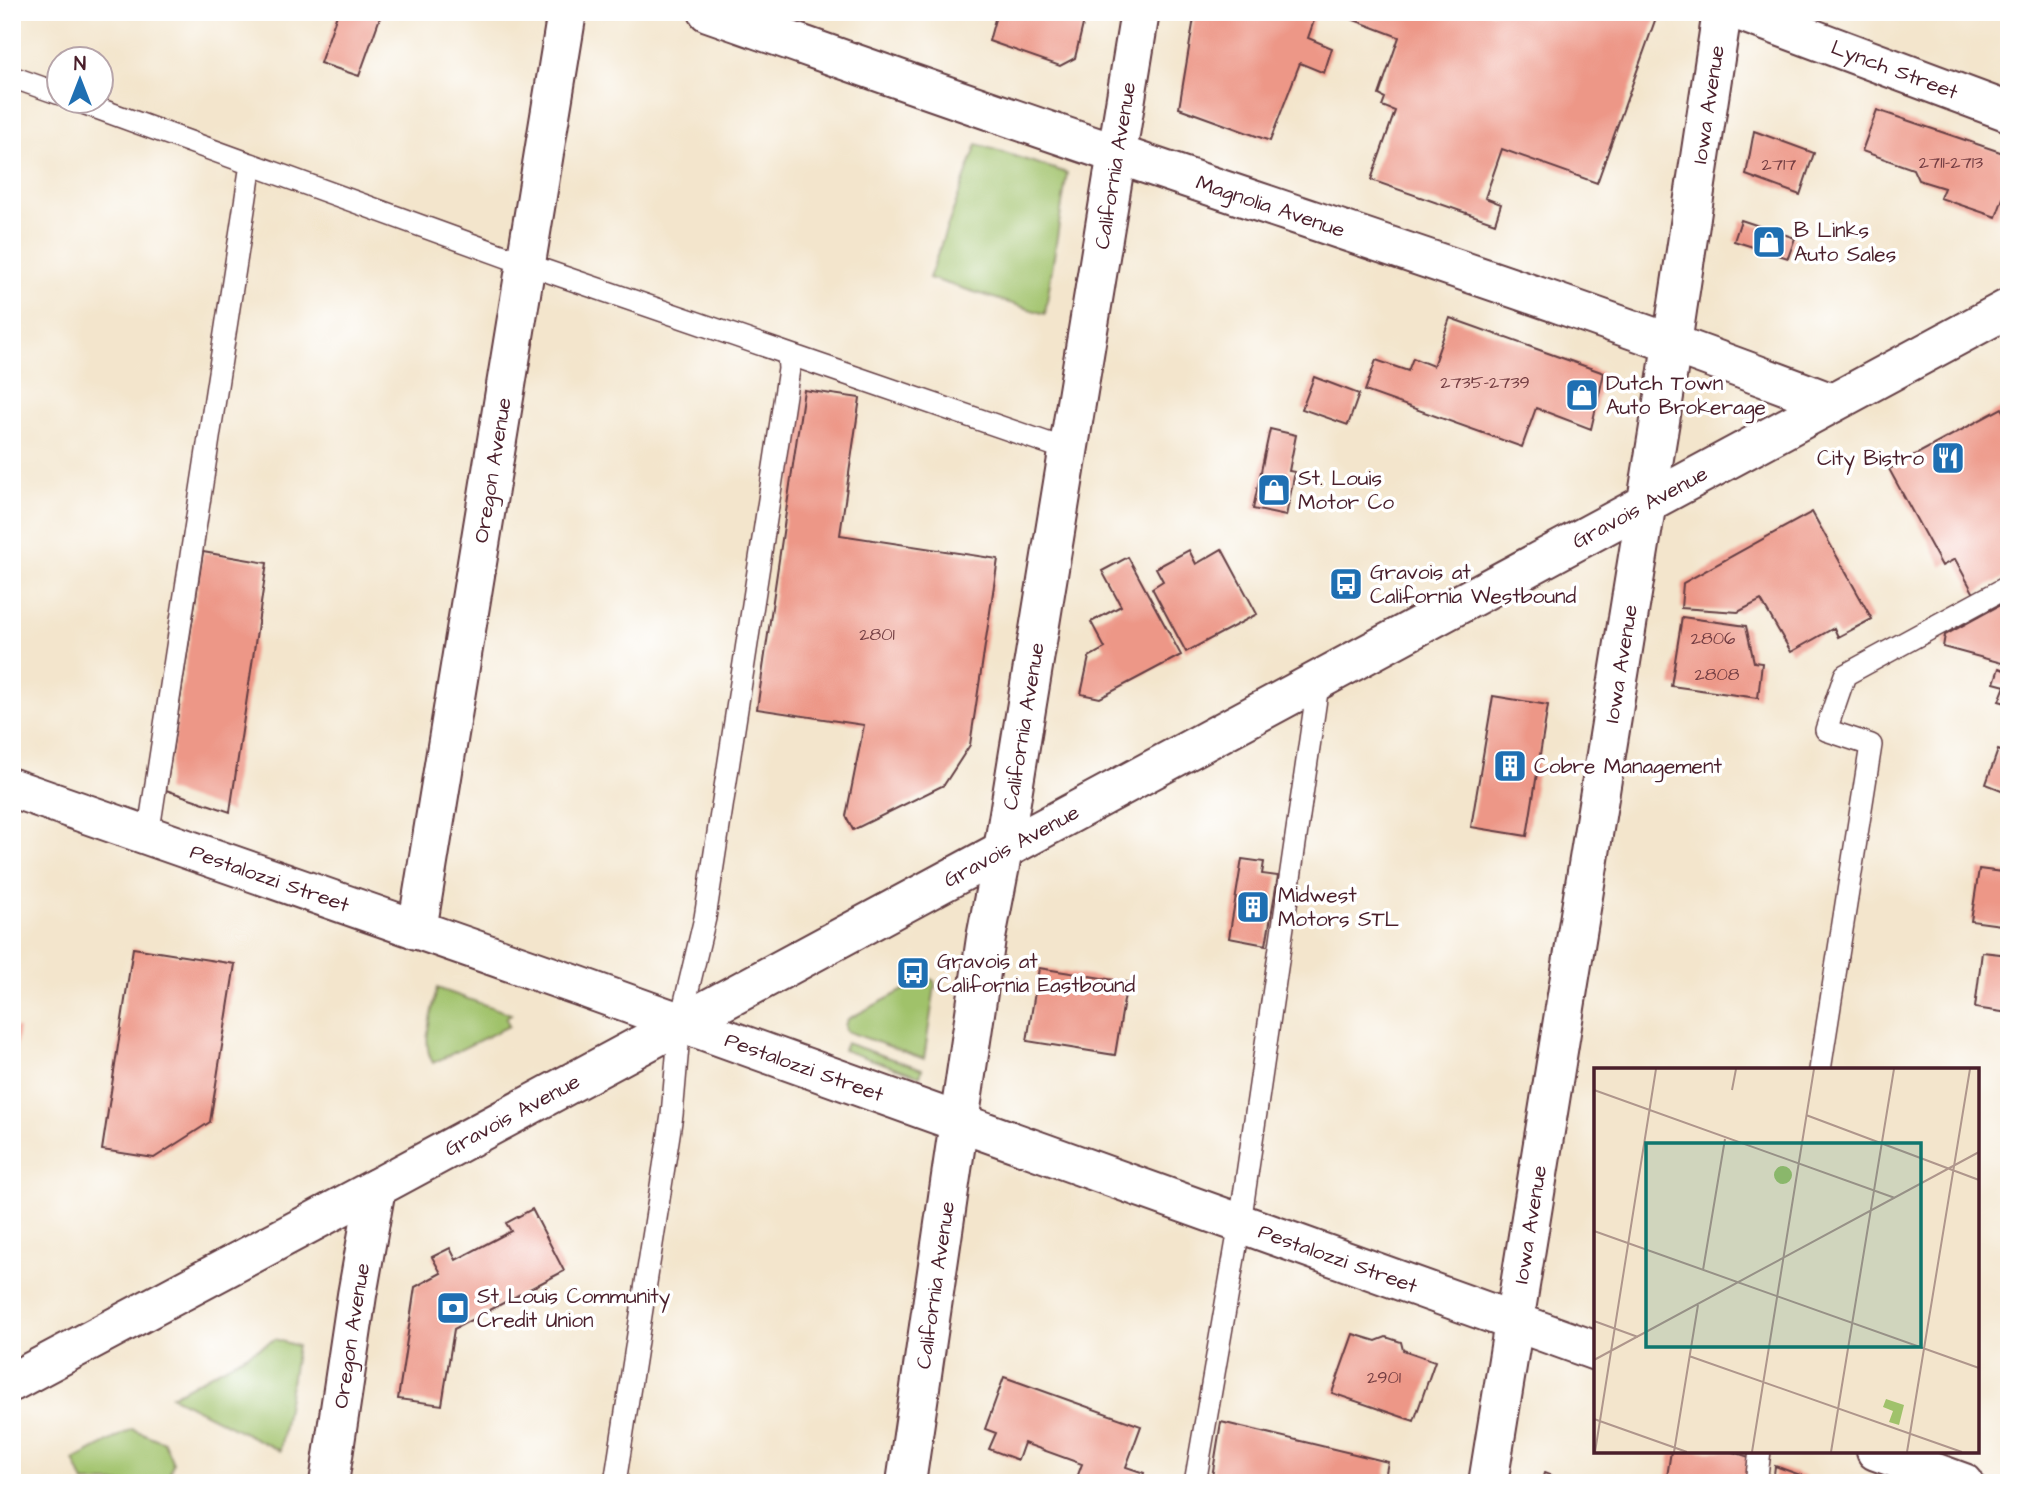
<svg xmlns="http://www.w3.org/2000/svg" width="2021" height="1495" viewBox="0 0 2021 1495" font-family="'Architects Daughter',sans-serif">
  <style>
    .green { fill: #a0c26b; stroke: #75704b; stroke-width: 2 }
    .building { fill: #ed9787 }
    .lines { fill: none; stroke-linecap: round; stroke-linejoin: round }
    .lane-casing { stroke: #633d43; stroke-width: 24 }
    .street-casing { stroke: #633d43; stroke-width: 42 }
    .primary-casing { stroke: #633d43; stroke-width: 42 }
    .lane { stroke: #fff; stroke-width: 21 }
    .street { stroke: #fff; stroke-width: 38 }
    .primary { stroke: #fff; stroke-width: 38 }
    .labels { text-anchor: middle; stroke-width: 7; stroke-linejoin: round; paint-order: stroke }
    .number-label { font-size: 18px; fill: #733d42 }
    .street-label { font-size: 21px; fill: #4a1f2b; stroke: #fff }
    .poi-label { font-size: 21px; fill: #4a1f2b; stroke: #fff; text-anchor: start }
    .inset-road { fill: none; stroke: #af968c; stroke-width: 2 }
    .view { fill: #0f766e; fill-opacity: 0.15; stroke: #0f766e; stroke-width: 3.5 }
    .inset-edge { fill: none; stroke: #4a1f2b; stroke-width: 3.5 }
  </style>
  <rect width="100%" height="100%" fill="#fff"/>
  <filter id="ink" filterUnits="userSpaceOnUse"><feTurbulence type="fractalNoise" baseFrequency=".0143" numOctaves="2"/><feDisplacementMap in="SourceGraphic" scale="14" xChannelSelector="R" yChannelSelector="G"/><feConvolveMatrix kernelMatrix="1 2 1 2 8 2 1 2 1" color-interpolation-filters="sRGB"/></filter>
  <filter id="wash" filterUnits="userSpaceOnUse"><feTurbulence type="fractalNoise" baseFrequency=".00686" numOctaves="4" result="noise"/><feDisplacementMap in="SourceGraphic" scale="28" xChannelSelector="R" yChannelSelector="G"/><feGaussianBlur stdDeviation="1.57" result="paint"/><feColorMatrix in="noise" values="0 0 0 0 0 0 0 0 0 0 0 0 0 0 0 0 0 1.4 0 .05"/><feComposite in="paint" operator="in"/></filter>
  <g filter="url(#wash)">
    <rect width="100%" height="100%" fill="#f3e5cc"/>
    <!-- green -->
    <path class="green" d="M977,144l90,29 -22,141 -116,-36z
      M929,978l5,3 1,5 -11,73 -78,-28 -1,-6 3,-6 77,-40z
      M437,988l74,26 -5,4 3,8 -76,37c-13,-21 0,-52 4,-75z
      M846,1043l76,26 -2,7 -77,-26z
      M275,1339l22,7 -17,105 -109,-55z
      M132,1429l32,13 9,21 -6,20h-83l-10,-23z"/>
    <g id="blocks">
      <!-- building -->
      <path class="building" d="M338,12h44l-23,64 -39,-13z
        M997,12h89l-11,46 -15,8 -71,-25z
        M1195,12h122l-9,26 24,10 -8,25 -24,-10 -30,78 -91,-33z
        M1333,12h325l-61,171 -95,-34 -17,49 16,6 -6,19 -124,-43 24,-69 -13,-5 3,-8 -6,-3 20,-58z
        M1938,12h23l-10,5z
        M1877,110l132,45v27l-13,35 -56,-19 4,-10 -26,-8 -5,-11 -51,-18z
        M1754,131l60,22 -14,42 -54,-20z
        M1741,220l54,18 -7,20 -54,-17z
        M1450,318l154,55 -13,56 -55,-21 -14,39 -157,-56 11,-31 32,11 5,-13 20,8z
        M1314,377l45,17 -11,31 -46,-16z
        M804,390l56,8 -20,137 158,24 -28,186 -26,40 -91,45 -7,-14 18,-91 -107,-16z
        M2002,408l7,12v107l-7,4 7,13v31l-35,19 -19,-35 -13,7 -53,-97z
        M1270,429l26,6 -7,36 6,1 -9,44 -33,-7z
        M1812,512l60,107 -34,18 -4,-9 -43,24 -30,-52 -23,12 -57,-4 2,-25z
        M1222,549l35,65 -71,38 -34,-64 11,-7 -7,-13 33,-18 7,14z
        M203,552l64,11 -37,249 -64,-22z
        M1128,557l53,98 -81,43 -19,-4 8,-37 16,-9 -14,-26 30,-16 -19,-35z
        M2009,600v65l-66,-18 2,-12z
        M1682,617l64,9 8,36 8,1 -4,35 -87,-12z
        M1999,668l10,4v32l-10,-3 6,-15 -11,-3z
        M1493,696l55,9 -21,131 -56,-9z
        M1998,750l11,4v39l-23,-9z
        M1242,859l22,3 -2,12 16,2 -12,69 -37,-7z
        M1979,869l30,4v53l-38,-5z
        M133,948l102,16 -25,158 -56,36 -52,-8z
        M1982,952l27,3v58l-34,-5z
        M1039,968l88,14 -12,73 -88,-14z
        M12,1027l7,1 -5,37h-2z
        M532,1209l32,62 -110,58 -12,76 -44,-6 17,-112 26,-14 -9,-16 18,-9 6,12 55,-29 -5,-8z
        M1353,1334l23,7 10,-4 15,5 2,8 32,11 -21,60 -82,-28z
        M1004,1377l137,49 -15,41 18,6 -3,10h-66l7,-19 -58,-21 -6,17 -29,-11 7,-16 -11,-4z
        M1221,1422l167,40 -4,21h-173z
        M1671,1451h60l21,7 -4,25h-82z
        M1775,1466l45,16v1h-47z
        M1544,1473l26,10h-29z"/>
    </g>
  </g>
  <g filter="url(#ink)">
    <use href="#blocks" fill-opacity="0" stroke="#633d43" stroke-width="2"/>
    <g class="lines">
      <defs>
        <path id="lane" d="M12,77l48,17
          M80,102l446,162 542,186
          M148,836l103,-672
          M1820,1070l51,-325 -45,-15 19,-55 164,-89
          M615,1483l57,-368 8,-92 25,-105 84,-549 -1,-15
          M1195,1483l45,-260 79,-545
          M1756,1483l4,-32"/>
        <g id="street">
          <path id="s1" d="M708,12c143,50 286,101 429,149 233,79 466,154 695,242"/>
          <path id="s2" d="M1741,12l268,100"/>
          <path id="s3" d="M12,788l567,198 1017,365"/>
          <path id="s4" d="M417,930l150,-918"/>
          <path d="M1876,1451l88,32"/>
          <path id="s5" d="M329,1483l28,-188 19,-107"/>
          <path id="s6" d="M906,1483l80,-545 17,-88 137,-838"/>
          <path id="s7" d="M1488,1483l177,-1093 57,-378"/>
        </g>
        <g id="primary">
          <path id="s8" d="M12,1382l364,-194 1633,-880"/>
        </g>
      </defs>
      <!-- lane casing -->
      <use href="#lane" class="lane-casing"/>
      <!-- street casing -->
      <use href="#street" class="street-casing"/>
      <!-- primary casing -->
      <use href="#primary" class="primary-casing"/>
      <!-- lane -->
      <use href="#lane" class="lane"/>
      <!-- street -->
      <use href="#street" class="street"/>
      <!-- primary -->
      <use href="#primary" class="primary"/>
    </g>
  </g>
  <!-- icons -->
  <defs>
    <symbol id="shop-square" viewBox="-11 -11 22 22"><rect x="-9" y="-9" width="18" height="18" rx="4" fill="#1f6fb2" stroke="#fff"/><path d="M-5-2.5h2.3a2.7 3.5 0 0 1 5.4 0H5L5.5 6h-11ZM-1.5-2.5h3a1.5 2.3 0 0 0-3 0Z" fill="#fff"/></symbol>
    <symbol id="restaurant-square" viewBox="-11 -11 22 22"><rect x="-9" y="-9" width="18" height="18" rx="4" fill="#1f6fb2" stroke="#fff"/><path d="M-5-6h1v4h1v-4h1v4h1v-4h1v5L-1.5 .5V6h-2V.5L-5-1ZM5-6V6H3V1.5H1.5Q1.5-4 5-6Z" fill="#fff"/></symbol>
    <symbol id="bus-square" viewBox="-11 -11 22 22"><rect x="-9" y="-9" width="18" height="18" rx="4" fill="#1f6fb2" stroke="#fff"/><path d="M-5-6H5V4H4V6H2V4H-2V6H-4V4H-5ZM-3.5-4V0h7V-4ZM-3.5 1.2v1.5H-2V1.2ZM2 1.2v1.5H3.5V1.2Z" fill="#fff"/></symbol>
    <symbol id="building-square" viewBox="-11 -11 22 22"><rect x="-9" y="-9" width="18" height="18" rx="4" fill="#1f6fb2" stroke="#fff"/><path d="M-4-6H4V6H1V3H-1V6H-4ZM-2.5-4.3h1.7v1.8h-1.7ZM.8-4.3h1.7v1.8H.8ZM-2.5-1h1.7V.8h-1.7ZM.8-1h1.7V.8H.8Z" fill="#fff"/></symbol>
    <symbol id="bank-square" viewBox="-11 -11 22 22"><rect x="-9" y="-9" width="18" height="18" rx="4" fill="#1f6fb2" stroke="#fff"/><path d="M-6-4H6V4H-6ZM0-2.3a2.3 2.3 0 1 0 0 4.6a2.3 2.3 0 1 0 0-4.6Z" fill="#fff"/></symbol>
  </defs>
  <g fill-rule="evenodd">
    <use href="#shop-square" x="1750" y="223" width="38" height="38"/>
    <use href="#shop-square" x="1563" y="376" width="38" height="38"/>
    <use href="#restaurant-square" x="1929" y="439" width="38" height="38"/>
    <use href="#shop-square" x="1255" y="471" width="38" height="38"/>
    <use href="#bus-square" x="1327" y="565" width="38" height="38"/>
    <use href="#building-square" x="1491" y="747" width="38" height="38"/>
    <use href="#building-square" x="1234" y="888" width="38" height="38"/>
    <use href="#bus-square" x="894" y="954" width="38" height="38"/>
    <use href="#bank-square" x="434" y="1289" width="38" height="38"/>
  </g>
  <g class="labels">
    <!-- number labels -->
    <g class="number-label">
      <text x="1951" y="168">2711-2713</text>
      <text x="1779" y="170">2717</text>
      <text x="1485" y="388">2735-2739</text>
      <text x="877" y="640">2801</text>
      <text x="1713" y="644">2806</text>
      <text x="1717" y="680">2808</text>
      <text x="1384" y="1383">2901</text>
    </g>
    <!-- street labels -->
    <g class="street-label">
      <text dy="7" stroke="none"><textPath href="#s2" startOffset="164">Lynch Street</textPath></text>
      <text dy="7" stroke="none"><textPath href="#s7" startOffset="1396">Iowa Avenue</textPath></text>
      <text dy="7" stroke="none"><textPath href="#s6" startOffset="1334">California Avenue</textPath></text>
      <text dy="7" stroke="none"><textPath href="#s1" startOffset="595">Magnolia Avenue</textPath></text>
      <text dy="7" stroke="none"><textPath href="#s4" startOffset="466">Oregon Avenue</textPath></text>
      <text dy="7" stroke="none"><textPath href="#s8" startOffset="1848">Gravois Avenue</textPath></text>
      <text dy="7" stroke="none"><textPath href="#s7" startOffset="830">Iowa Avenue</textPath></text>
      <text dy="7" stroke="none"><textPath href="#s6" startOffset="766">California Avenue</textPath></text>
      <text dy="7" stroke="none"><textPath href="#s8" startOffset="1134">Gravois Avenue</textPath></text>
      <text dy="7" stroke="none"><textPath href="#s3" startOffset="273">Pestalozzi Street</textPath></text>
      <text dy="7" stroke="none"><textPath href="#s3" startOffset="840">Pestalozzi Street</textPath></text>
      <text dy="7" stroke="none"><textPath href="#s8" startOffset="567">Gravois Avenue</textPath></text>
      <text dy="7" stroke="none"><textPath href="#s7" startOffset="262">Iowa Avenue</textPath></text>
      <text dy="7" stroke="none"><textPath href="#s3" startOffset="1407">Pestalozzi Street</textPath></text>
      <text dy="7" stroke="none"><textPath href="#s6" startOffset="200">California Avenue</textPath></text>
      <text dy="7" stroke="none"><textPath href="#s5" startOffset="149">Oregon Avenue</textPath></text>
    </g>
    <!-- poi labels -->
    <g class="poi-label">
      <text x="1794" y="237">B Links<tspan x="1794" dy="24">Auto Sales</tspan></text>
      <text x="1606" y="390">Dutch Town<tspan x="1606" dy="24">Auto Brokerage</tspan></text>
      <text x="1924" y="465" text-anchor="end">City Bistro</text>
      <text x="1298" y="485">St. Louis<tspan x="1298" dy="24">Motor Co</tspan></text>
      <text x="1370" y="579">Gravois at<tspan x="1370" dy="24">California Westbound</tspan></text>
      <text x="1534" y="773">Cobre Management</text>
      <text x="1278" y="902">Midwest<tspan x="1278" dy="24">Motors STL</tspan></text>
      <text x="937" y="968">Gravois at<tspan x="937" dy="24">California Eastbound</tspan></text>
      <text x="477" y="1303">St Louis Community<tspan x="477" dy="24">Credit Union</tspan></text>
    </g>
  </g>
  <!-- overview -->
  <g transform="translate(1594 1068)">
    <rect width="385" height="385" fill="#f3e5cc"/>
    <path d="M180 107a9 9 0 1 1 18 0a9 9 0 1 1-18 0ZM292,331l18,6 -5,20 -10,-3 4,-11 -10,-4z" fill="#a0c26b"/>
    <path class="inset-road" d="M0,22l301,108M138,22l4,-21M212,47l173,65M0,163l385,137M109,202l22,-131M0,253l44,16M95,288l273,96M0,292l385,-208M0,351l93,33M1,384l61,-383M80,384l24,-147M158,384l62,-383M237,384l63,-383M313,384l63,-383"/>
    <path class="view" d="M52,75h275v204h-275z"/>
    <rect width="385" height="385" class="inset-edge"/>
  </g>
  <!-- margin -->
  <rect width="2021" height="1495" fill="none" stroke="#fff" stroke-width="42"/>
  <!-- north arrow -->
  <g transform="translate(80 80)"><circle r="33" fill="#ffffff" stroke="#b7a5aa" stroke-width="2"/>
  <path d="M0-5L12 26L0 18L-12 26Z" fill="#1f6fb2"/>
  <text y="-10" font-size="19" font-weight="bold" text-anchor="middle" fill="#4a1f2b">N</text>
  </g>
</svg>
